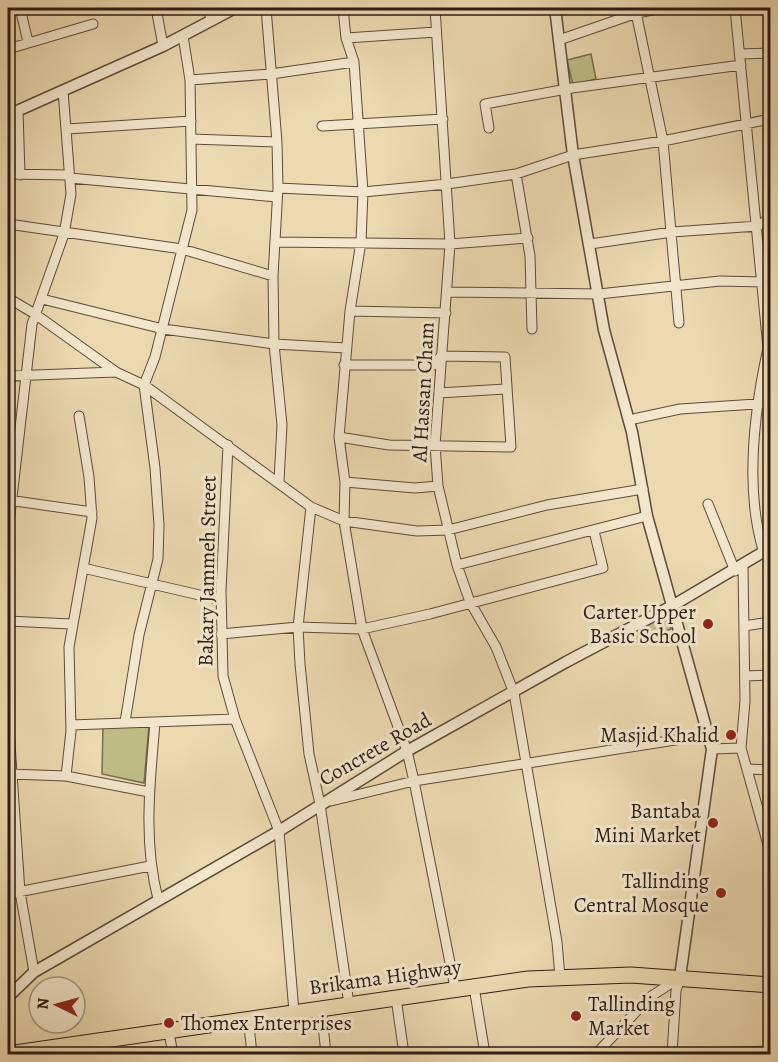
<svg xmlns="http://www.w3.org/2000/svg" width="778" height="1062" viewBox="0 0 778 1062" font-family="Alegreya,serif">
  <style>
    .green { fill: #bfbd86; stroke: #766c4e; stroke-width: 1.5 }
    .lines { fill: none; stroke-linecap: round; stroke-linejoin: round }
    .minor-casing { stroke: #5d4a3c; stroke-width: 11 }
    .tertiary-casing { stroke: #5d4a3c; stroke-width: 13 }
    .trunk-casing { stroke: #2d1b15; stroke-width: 17 }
    .minor { stroke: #f3e6cc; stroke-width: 9 }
    .tertiary { stroke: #f3e6cc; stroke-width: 10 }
    .trunk { stroke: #ecd9b0; stroke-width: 15 }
    .poi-dot { fill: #8f2418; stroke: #f3e6cc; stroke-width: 2 }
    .labels { text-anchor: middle; stroke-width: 6; stroke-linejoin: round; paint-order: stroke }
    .street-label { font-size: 21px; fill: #2d1b15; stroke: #f3e6cc }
    .poi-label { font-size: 21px; fill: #2d1b15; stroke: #f3e6cc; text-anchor: end }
  </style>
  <rect width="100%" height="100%" fill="#ecd9b0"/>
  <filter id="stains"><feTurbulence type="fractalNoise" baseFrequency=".00333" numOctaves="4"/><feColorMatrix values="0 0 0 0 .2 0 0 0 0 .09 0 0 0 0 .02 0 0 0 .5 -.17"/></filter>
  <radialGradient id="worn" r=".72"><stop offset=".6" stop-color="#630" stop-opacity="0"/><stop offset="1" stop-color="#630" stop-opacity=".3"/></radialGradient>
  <!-- green -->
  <path class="green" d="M591,54l5,25 -23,6 -6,-25z
    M664,611l7,18 -42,16 -4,-13z
    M149,725l-5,58 -42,-9 1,-48z"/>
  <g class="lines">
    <defs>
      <path id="minor" d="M20,8l8,34
        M156,8l7,38
        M207,8l5,12
        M266,8l11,134 1,46 -5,88 1,68 8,81 -3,56
        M343,8l3,30 8,24 9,130 -2,50 -11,69 -11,126 6,45 -1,39 18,108 45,122 7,30 41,207
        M435,8l15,236 -15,201 3,41 19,79 13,37 26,45 18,46 43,249 3,35
        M635,8l28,133 16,182
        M735,8l33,340c-14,64 -24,142 -4,205
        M346,38l90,-6
        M559,40l78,-27 26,-5
        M8,49l85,-25
        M740,54l30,-1
        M190,80l81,-6 83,-12
        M18,111l2,64
        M322,126l121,-7
        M489,128l-4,-24 87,-16 169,-23
        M67,129l124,-8
        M191,139l86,3
        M8,174l61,1
        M516,174l14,82 2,73
        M70,178l207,19
        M278,188l85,4 84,-8 69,-10 57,-19 90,-14 107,-22
        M8,224l174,25 91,27
        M275,242l175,2 78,-6
        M590,244l82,-12 86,-6 12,-8
        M448,292l151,2 121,-13 50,1
        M8,298l27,16 81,58 28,13 167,122 33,14 73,10 31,-1 99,-25 96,-16
        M42,299l121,30 111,15 72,4
        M350,311l96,2
        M8,376l108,-4
        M439,393l66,-4
        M629,420l51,-11 90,-6
        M339,437l50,8 122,2 -6,-90 -64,-1 -7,9h-90
        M228,445l-7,146 2,85 12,43 44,112 15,181
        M345,482l70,6 23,-2
        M8,500l84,12
        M708,504l27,67
        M311,507l-13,120 2,37 9,90 11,50 29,200
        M8,532l24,-208 32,-90 7,-40 -8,-103
        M457,565l190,-49
        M743,567l2,134 -4,47 29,104
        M83,568l138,32
        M8,621l63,3
        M744,626l26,-4
        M221,634l77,-7 64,2 68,-15 173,-46 -9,-37
        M745,676l25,-1
        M8,714l12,178 14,80
        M125,722l14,-87 19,-76 1,-34 -4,-57 -11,-83 11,-28 37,-147 -2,-130 -7,-44
        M155,723c-5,59 -12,118 3,176
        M71,725l164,-6
        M712,749l29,-1
        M749,769l21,1
        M10,774l56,2 83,16
        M66,776l5,-45 -2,-84 23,-129 -3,-41 -10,-61
        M331,801l83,-20 293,-46
        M8,894l142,-28
        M475,993l10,61
        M397,1005l7,49
        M322,1016l4,38
        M249,1026l3,28
        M170,1038l3,16
        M102,1049v5
        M596,1054l54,-57 20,-13
        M654,1054l116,-3
        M672,1054l4,-63 4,-14"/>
      <path id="tertiary" d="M555,8l18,147 31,175 28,102 15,84 65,233 -32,228
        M8,115l155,-69 72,-38
        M8,997l26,-25 245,-141 128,-80 159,-89 106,-56 98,-58"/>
      <path id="trunk" d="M8,1054l520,-75 103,-4 139,10"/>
    </defs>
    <!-- minor casing -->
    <use href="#minor" class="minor-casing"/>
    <!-- tertiary casing -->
    <use href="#tertiary" class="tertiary-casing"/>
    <!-- trunk casing -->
    <use href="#trunk" class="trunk-casing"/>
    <!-- minor -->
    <use href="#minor" class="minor"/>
    <!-- tertiary -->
    <use href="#tertiary" class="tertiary"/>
    <!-- trunk -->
    <use href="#trunk" class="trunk"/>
  </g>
  <!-- markers -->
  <g class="poi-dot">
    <circle cx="708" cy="624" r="6"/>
    <circle cx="731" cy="735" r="6"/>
    <circle cx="713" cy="823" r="6"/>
    <circle cx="721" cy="893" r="6"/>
    <circle cx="576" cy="1016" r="6"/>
    <circle cx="169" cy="1023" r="6"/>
  </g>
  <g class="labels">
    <!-- street labels -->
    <g class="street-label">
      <text transform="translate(423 392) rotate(-87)" y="7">Al Hassan Cham</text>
      <text transform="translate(207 571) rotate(-89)" y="7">Bakary Jammeh Street</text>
      <text transform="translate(375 749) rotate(-30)" y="7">Concrete Road</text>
      <text transform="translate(385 977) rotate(-8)" y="7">Brikama Highway</text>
    </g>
    <!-- poi labels -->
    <g class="poi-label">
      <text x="696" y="619">Carter Upper<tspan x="696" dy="24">Basic School</tspan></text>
      <text x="719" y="742">Masjid Khalid</text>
      <text x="701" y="818">Bantaba<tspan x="701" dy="24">Mini Market</tspan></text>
      <text x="709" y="888">Tallinding<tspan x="709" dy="24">Central Mosque</tspan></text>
      <text x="588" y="1011" text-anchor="start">Tallinding<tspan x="588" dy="24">Market</tspan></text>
      <text x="181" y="1030" text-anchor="start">Thomex Enterprises</text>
    </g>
  </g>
  <!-- margin -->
  <rect width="778" height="1062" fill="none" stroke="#ecd9b0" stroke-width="30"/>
  <rect x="9" y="9" width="760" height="1044" fill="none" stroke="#2d1b15" stroke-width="3"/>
  <rect x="15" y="15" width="748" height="1032" fill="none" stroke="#2d1b15" stroke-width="1.5"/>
  <!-- north arrow -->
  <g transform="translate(57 1005) rotate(275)"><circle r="28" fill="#f3e6cc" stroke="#a49583" stroke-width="1.5"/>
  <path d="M0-4.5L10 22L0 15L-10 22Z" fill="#8f2418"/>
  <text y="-9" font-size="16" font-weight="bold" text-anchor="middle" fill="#2d1b15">N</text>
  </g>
  <rect width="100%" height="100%" filter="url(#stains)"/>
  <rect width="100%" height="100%" fill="url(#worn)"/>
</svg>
